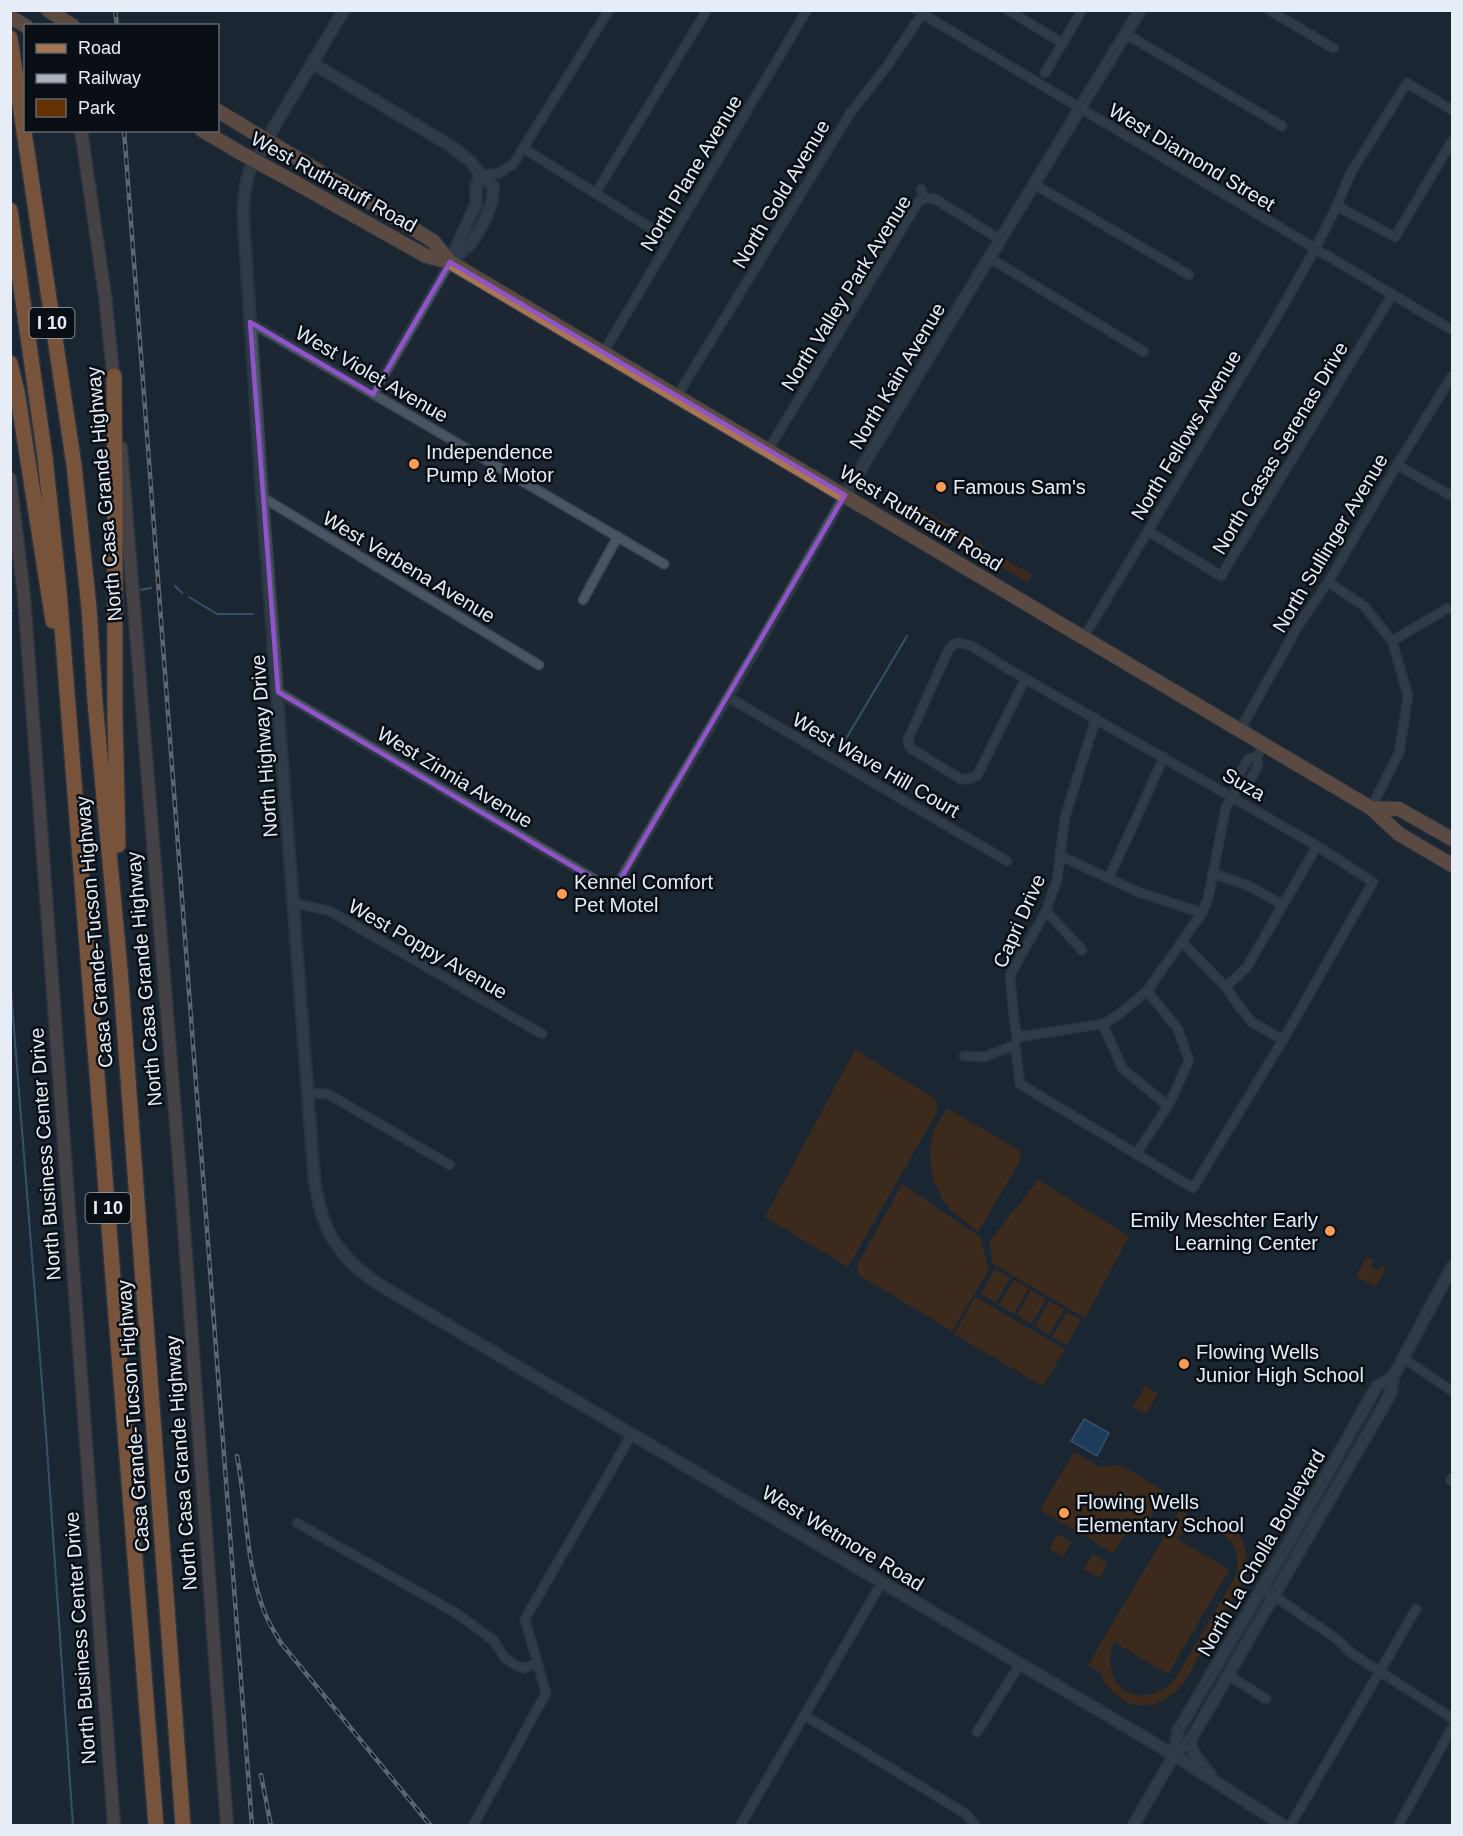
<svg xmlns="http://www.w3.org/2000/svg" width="1463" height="1836" viewBox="0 0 1463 1836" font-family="Helvetica,sans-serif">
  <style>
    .green { fill: #653100; fill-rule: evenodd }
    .water { fill: #20548a; stroke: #5b82aa; stroke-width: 1.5 }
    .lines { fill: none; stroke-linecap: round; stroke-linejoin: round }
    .stream { stroke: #5b82aa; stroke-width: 2 }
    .minor-casing { stroke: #3c444f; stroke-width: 11 }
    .tertiary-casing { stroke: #3c444f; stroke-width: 14 }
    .secondary-casing { stroke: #3c444f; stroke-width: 15 }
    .primary-casing { stroke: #3c444f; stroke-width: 16 }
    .motorway-casing { stroke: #3c444f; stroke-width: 18 }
    .minor { stroke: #495563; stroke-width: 8 }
    .tertiary { stroke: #495563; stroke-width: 10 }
    .secondary { stroke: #78655b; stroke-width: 12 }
    .primary { stroke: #a87552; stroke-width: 14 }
    .motorway { stroke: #e78b47; stroke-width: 15 }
    .rail-casing { stroke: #aab3bd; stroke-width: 4.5 }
    .rail { stroke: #0a0f15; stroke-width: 2; stroke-dasharray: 7; stroke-linecap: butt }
    .primary-bridge-casing { stroke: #3c444f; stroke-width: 16; stroke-linecap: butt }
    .primary-bridge { stroke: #a87552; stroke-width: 14 }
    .marked { fill: none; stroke: #9053ca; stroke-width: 4.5; stroke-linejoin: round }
    .poi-dot { fill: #fd9c55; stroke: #0a0f15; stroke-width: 2 }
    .labels { text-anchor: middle; stroke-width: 5; stroke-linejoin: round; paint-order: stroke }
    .shield { fill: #0a0f15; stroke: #a4aab2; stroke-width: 1.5 }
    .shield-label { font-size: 18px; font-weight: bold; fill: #e6edf6 }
    .street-label { font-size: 20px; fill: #e6edf6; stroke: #0a0f15 }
    .poi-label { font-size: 20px; fill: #e6edf6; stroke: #0a0f15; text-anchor: start }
  </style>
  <rect width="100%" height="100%" fill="#1c2733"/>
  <!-- green -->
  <path class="green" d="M920,508l64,38 -4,8 -65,-38z
    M1000,556l32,19 -5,7 -28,-16 -2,-3z
    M855,1050l79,48 3,7v7l-89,155 -83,-50z
    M948,1109l71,41 2,9 -43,73c-9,-8 -21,-15 -29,-24 -23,-30 -28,-70 -1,-99z
    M1038,1180l91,56 -44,82 -93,-55 -2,-22z
    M902,1184l78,53 9,33 -37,61 -93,-56 -2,-9z
    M1367,1257l7,4 -3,6 7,4 3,-5 5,3 -11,18 -19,-11z
    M995,1269l15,9 -14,25 -15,-9z
    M1014,1280l15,8 -15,26 -15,-9z
    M1031,1290l15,9 -15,25 -14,-9z
    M975,1297l90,52 -22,37 -89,-52z
    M1049,1301l15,8 -15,26 -14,-9z
    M1067,1312l14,8 -14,25 -15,-8z
    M1145,1386l13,7 -12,21 -13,-7z
    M1074,1452l25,15 22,-2 43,26 -14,27 -3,-2 -11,20 -9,-5 -14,22 -73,-43z
    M1180,1510c4,2 9,6 12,7 7,2 16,0 24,2 28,8 35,35 29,60l-62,105c-18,21 -47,32 -70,8 -3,-3 -7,-7 -9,-11 -2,-3 -1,-6 -4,-8 -3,-3 -8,-6 -12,-8zM1205,1526c26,7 37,24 31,50l-61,103c-31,36 -79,7 -61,-37l54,32 61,-104 -53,-32c8,-8 17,-11 29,-12z
    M1057,1534l15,8 -9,15 -14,-8z
    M1093,1554l15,9 -8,15 -16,-9z"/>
  <!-- water -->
  <path class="water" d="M1084,1419l25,14 -12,23 -26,-15z"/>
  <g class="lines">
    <!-- stream -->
    <path class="stream" d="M175,586l7,7
      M139,590l12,-2
      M189,597l28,17h36
      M10,610h2
      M838,748l6,-6 63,-106
      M10,978l36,456 27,392"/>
    <defs>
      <path id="minor" d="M916,10l536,320
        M1008,10l54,33
        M1269,10l64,38
        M1126,34l156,92
        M1045,73l37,-63
        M523,148l147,92
        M480,175l20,-2 14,-10 95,-153
        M1034,184l155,91
        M921,189l3,9
        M595,194l112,-184
        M1337,206l58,31 57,-96
        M990,258l154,94
        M250,322l414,242
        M603,353l204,-343
        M373,394l77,-132
        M677,396l172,-281 38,-49 35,-52
        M768,450l151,-249 8,-3 8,1 66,41
        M1397,465l55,31
        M262,497l277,168
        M1148,531l73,45 171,-281
        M1328,582l36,24 28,35 16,55 -9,57 -28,55
        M583,600l35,-64
        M1084,637l194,-322 37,-66 22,-43 13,-32 57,-91 45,27
        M1392,641l56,-33 4,2
        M1025,679l-48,97 -9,3h-7l-51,-31 -2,-5 1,-6 40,-88 5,-5 6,-1 12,3 33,21 312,179 56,36 -90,158 -90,148 -173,-104 -5,-39 2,-8 -3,-18 -4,-44 36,-64 11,-31 8,-63 31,-99
        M278,692l321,190 17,5 141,-239 88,-153
        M728,697l279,164
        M1240,730l57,-102 31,-46 69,-117 55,-89
        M1236,790l10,-3 12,-21 -1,-10 2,-3
        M1061,856l77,36 64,21
        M1212,873l37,13 34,19
        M1109,878l55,-121
        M294,903l36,8 212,123
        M1046,911l36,39
        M1182,942l44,45 12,18 14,17 31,18
        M1226,987l21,-20 70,-121
        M1103,1024l19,44 46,38
        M1017,1037l86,-13 14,-8 30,-25 55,-78 6,-14 18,-92 10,-17v-10l12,-21 9,-3
        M964,1056l20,1 31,-12
        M308,1093l20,1 122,71
        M1136,1154l32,-48 21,-45 -11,-32 -31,-38
        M1403,1358l49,33
        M1451,1481l1,-3
        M297,1523l159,90 37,27 12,18 10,7 10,3 12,-5
        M1262,1588l75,51 14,14 101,65
        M1228,1675l38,24
        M804,1715l162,99 10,12
        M977,1732l43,-68
        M473,1826l73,-133 -21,-74 107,-185
        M740,1826l142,-244
        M1290,1826l126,-217
        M1398,1826l54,-98"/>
      <path id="tertiary" d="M344,10l-67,112 -28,50 -4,17 -2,24 19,284 52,678c6,53 22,81 66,110l794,470 110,71
        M312,63l139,83 19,15 10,14 13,11c2,18 -13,47 -25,60 -6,6 -12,11 -18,16
        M451,259l25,-55v-17l4,-12
        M845,495l295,-485
        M1191,1739c-1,15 10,24 19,35
        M1174,1755l4,-24 110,-187 89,-158 16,-9
        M1133,1826l41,-71 17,-16 200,-346 2,-16 59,-110"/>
      <path id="secondary" d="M81,130l24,166 9,87
        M121,448l60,738 46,640
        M10,479l14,117 90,1230"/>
      <path id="primary" d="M48,10l25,16
        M10,17l16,9
        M218,111l33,20
        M202,130l37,22
        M307,164l126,77 17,21
        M296,183l130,73 24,6 921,546 28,26 53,31
        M1371,808l28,1 53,30"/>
      <path id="motorway" d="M10,38l64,427 15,143 6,94 25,267 63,857
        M10,210l35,247 14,133 97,1236
        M10,363l7,28 36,230
        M114,376l1,122v219l3,128"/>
    </defs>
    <!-- minor casing -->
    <use href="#minor" class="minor-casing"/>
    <!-- tertiary casing -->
    <use href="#tertiary" class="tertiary-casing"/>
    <!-- secondary casing -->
    <use href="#secondary" class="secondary-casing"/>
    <!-- primary casing -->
    <use href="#primary" class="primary-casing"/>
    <!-- motorway casing -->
    <use href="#motorway" class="motorway-casing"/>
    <!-- minor -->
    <use href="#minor" class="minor"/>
    <!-- tertiary -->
    <use href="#tertiary" class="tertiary"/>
    <!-- secondary -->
    <use href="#secondary" class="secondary"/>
    <!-- primary -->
    <use href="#primary" class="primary"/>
    <!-- motorway -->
    <use href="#motorway" class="motorway"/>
    <defs>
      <path id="rail" d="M115,10l2,16
        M124,130l128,1696
        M237,1456c10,51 8,105 27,155 4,11 11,22 17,32l150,183
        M261,1775l10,51"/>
    </defs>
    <!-- rail casing -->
    <use href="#rail" class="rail-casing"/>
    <!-- rail -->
    <use href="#rail" class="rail"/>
    <defs>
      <path id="primary-bridge" d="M251,131l56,33
        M239,152l57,31"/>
    </defs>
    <!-- primary-bridge casing -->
    <use href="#primary-bridge" class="primary-bridge-casing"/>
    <!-- primary-bridge -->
    <use href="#primary-bridge" class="primary-bridge"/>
  </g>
  <!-- marked area -->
  <path d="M0 0H1463V1836H0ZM450,262l395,233 -229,392 -17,-5 -321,-190 -28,-370 123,72z" fill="#1c2733" fill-opacity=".55" fill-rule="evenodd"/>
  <path class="marked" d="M450,262l395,233 -229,392 -17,-5 -321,-190 -28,-370 123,72z"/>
  <!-- markers -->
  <g class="poi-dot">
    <circle cx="414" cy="464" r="6"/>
    <circle cx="941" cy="487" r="6"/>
    <circle cx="562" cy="894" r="6"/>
    <circle cx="1330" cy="1231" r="6"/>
    <circle cx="1184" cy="1364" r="6"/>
    <circle cx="1064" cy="1513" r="6"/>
  </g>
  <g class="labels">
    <!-- shield labels -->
    <g class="shield">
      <rect x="29.5" y="308" width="45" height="30" rx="4.5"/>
      <rect x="85.5" y="1193" width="45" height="30" rx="4.5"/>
    </g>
    <g class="shield-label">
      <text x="52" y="329">I 10</text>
      <text x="108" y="1214">I 10</text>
    </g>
    <!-- street labels -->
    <g class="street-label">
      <text transform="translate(1192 157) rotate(31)" y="7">West Diamond Street</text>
      <text transform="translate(691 173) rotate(-59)" y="7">North Plane Avenue</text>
      <text transform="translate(334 182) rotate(29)" y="7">West Ruthrauff Road</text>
      <text transform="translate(781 194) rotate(-59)" y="7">North Gold Avenue</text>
      <text transform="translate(846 293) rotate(-58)" y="7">North Valley Park Avenue</text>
      <text transform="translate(372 374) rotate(30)" y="7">West Violet Avenue</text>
      <text transform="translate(897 376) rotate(-59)" y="7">North Kain Avenue</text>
      <text transform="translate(1186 435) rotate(-59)" y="7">North Fellows Avenue</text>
      <text transform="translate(1280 448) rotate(-59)" y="7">North Casas Serenas Drive</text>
      <text transform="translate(104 494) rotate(-95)" y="7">North Casa Grande Highway</text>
      <text transform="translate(921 518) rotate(31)" y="7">West Ruthrauff Road</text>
      <text transform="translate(1330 543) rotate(-59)" y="7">North Sullinger Avenue</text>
      <text transform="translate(409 567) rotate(31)" y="7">West Verbena Avenue</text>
      <text transform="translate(264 746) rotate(-94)" y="7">North Highway Drive</text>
      <text transform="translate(876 765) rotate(30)" y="7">West Wave Hill Court</text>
      <text transform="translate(455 777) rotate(31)" y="7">West Zinnia Avenue</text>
      <text transform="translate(1244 784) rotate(30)" y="7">Suza</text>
      <text transform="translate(1019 921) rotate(-66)" y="7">Capri Drive</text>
      <text transform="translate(94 932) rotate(-95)" y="7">Casa Grande-Tucson Highway</text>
      <text transform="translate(428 949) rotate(30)" y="7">West Poppy Avenue</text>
      <text transform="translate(144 979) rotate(-95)" y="7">North Casa Grande Highway</text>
      <text transform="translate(45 1154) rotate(-94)" y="7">North Business Center Drive</text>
      <text transform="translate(133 1416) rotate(-94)" y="7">Casa Grande-Tucson Highway</text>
      <text transform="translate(181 1463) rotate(-94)" y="7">North Casa Grande Highway</text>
      <text transform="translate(843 1538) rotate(31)" y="7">West Wetmore Road</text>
      <text transform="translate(1261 1553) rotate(-60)" y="7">North La Cholla Boulevard</text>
      <text transform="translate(80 1638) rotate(-94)" y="7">North Business Center Drive</text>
    </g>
    <!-- poi labels -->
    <g class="poi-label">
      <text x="426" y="459">Independence<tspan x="426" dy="23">Pump &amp; Motor</tspan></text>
      <text x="953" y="494">Famous Sam's</text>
      <text x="574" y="889">Kennel Comfort<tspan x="574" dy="23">Pet Motel</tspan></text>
      <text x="1318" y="1227" text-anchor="end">Emily Meschter Early<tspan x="1318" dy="23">Learning Center</tspan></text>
      <text x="1196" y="1359">Flowing Wells<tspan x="1196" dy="23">Junior High School</tspan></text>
      <text x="1076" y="1509">Flowing Wells<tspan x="1076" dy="23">Elementary School</tspan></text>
    </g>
  </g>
  <!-- border -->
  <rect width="1463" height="1836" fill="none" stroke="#e6edf6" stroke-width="24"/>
  <!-- legend -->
  <rect x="24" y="24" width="195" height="108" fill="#0a0f15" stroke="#62686f" stroke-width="1.5"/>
  <rect x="36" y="44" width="30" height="9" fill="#a87552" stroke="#62686f" stroke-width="1.5"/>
  <text x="78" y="54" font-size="18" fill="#e6edf6">Road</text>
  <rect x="36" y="74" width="30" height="9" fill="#aab3bd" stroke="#62686f" stroke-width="1.5"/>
  <text x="78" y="84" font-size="18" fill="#e6edf6">Railway</text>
  <rect x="36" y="99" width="30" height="18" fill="#653100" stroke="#62686f" stroke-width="1.5"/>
  <text x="78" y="114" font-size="18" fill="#e6edf6">Park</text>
</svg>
